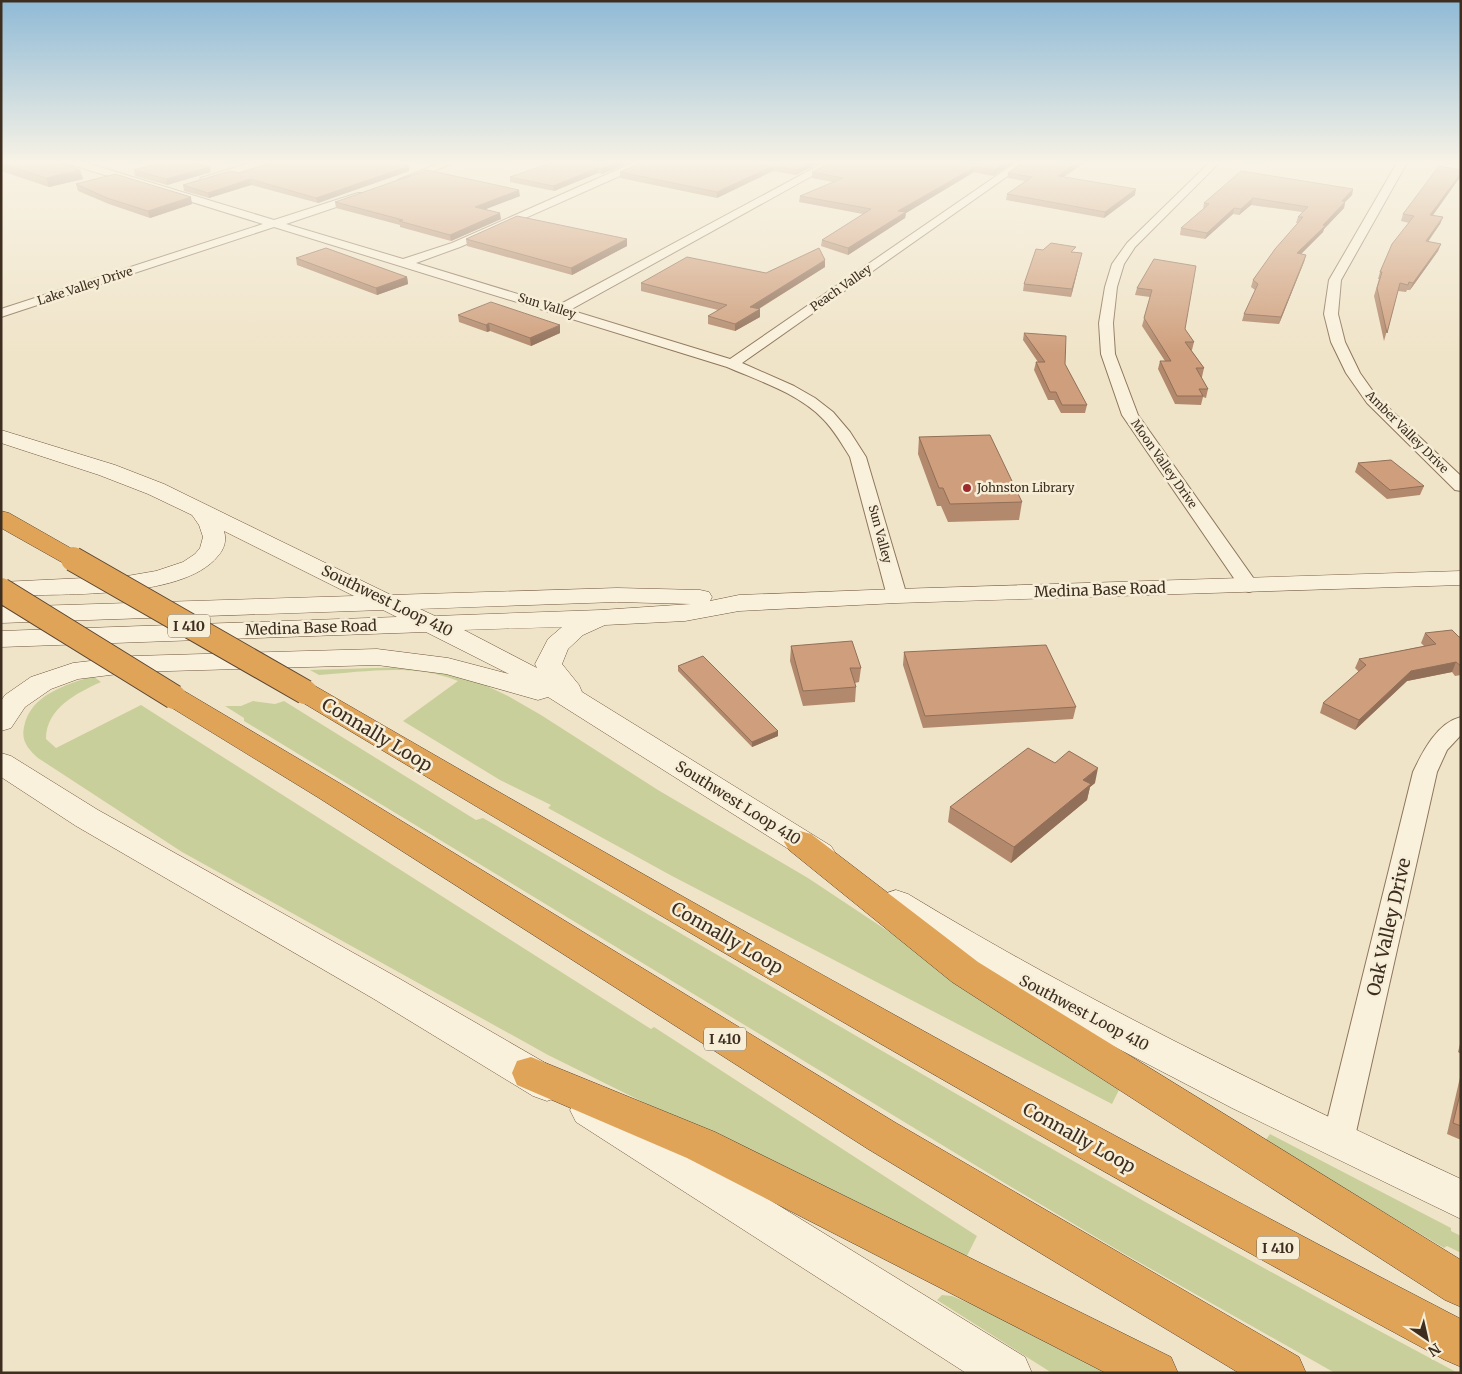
<svg xmlns="http://www.w3.org/2000/svg" width="1462" height="1374" viewBox="0 0 1462 1374" font-family="Merriweather,serif">
  <style>
    .green { fill: #c9cf9b }
    .lines { fill: none; stroke-linecap: round; stroke-linejoin: round }
    .street-casing { stroke: #8d765c; stroke-width: 2 }
    .secondary-casing { stroke: #6f573f; stroke-width: 1 }
    .highway-casing { stroke: #5b4430; stroke-width: 1 }
    .street { fill: #faf1dc; fill-rule: evenodd }
    .secondary { fill: #faf1dc; fill-rule: evenodd }
    .highway { fill: #e0a458; fill-rule: evenodd }
    .highway-bridge-casing { stroke: #5b4430; stroke-width: 26; stroke-linecap: butt }
    .highway-bridge { stroke: #e0a458; stroke-width: 24 }
    .wall { fill: #b2896c }
    .shaded-wall { fill: #916f58 }
    .building { fill: #cf9f7d; stroke: #916f58 }
    .poi-dot { fill: #9e2a2b; stroke: #f7eed8; stroke-width: 2 }
    .labels { text-anchor: middle; stroke-width: 5; stroke-linejoin: round; paint-order: stroke }
    .far-street-label { font-size: 12px; fill: #3d2e20; stroke: #f7eed8 }
    .far-poi-label { font-size: 12px; fill: #3d2e20; stroke: #f7eed8; text-anchor: start }
    .shield { fill: #f7eed8; stroke: #756857; stroke-width: 1 }
    .shield-label { font-size: 14px; font-weight: bold; fill: #3d2e20 }
    .street-label { font-size: 15px; fill: #3d2e20; stroke: #f7eed8 }
    .near-street-label { font-size: 18px; fill: #3d2e20; stroke: #f7eed8 }
  </style>
  <rect width="100%" height="100%" fill="#f0e4c8"/>
  <!-- green -->
  <path class="green" d="M406,667l25,2 41,10 36,17 33,19 117,75 150,88 313,208 -9,18 -440,-228 -124,-68 3,-3 -51,-25 -97,-59 55,-40c-45,-18 -93,-9 -139,-6l-9,-5z
    M93,676l8,6c-24,11 -55,26 -55,57l10,9 85,-43 510,324 3,-2 323,209 -11,22 -200,-95 -218,-108 -366,-203 -144,-94c-10,-9 -17,-17 -14,-31 6,-32 41,-42 69,-51z
    M253,701l22,3 9,-3 192,119 7,-2c323,188 644,380 975,555h-123l-214,-121 -118,-70 -759,-461v-3l-19,-12h16z
    M1270,1134l181,94v3l10,5v17l-14,-7 -3,2 -179,-107z
    M942,1295l10,1 90,38 75,39h-65l-115,-73z"/>
  <g class="lines">
    <defs>
      <path id="street" d="M65,161h15l194,59 84,-27h8l1,2 -1,2 -80,27 117,35 49,-16 185,-82h13l-1,2 -189,84 -44,16 141,43 270,-145h12l-269,149 160,49 288,-198h11l-287,202 52,23 21,12 18,14 17,20 16,25 41,139 -3,4 -7,2 -7,-2 -3,-4 -37,-139c-8,-13 -16,-27 -27,-38 -25,-26 -64,-38 -96,-52l-453,-140 -273,90v-8l262,-85 -197,-61z
        M256,161h14l-1,2 -60,19h-8l-1,-2 1,-2z
        M445,161h13l-51,21h-8l-1,-2z
        M1211,161h10l-86,86 -11,17 -7,23 -4,36 2,31 23,61 121,171 -3,4 -7,2 -7,-2 -120,-175 -21,-61 -2,-31 6,-36 7,-23 15,-21z
        M1398,161h10l-67,119 -3,34 7,28 15,31 17,24 84,79v15l-6,-1 -88,-87 -21,-30 -15,-31 -7,-28 5,-34z
        M1461,717v18l-14,15 -10,22 -83,369 -5,10 -11,4 -11,-4 -5,-10 91,-369c10,-21 24,-49 48,-55z"/>
      <path id="secondary" d="M1,430l114,35 49,19 227,111 226,-7 83,2 9,2 3,5 -2,4 29,-6 158,-6 564,-18v14l-564,18 -158,8 -54,10 -80,4 -22,10 -15,14 -6,15 17,21 3,7 249,154 5,8 -5,8 -11,4 -11,-4 -261,-165 -10,3 -92,-26 -69,-9 -243,7 -56,7 -27,10 -26,18 -14,21 -10,3v-30l4,-6 26,-18 42,-14 61,-7 243,-7 71,9 61,16 -83,-42 -425,15v-16l396,-14 -14,-7 -382,13v-16l353,-11 -130,-65c3,10 0,18 -6,25 -36,45 -162,37 -217,40v-14l126,-6 29,-5 27,-9 12,-8 5,-6 3,-11 -4,-12 -7,-10 -44,-21 -49,-19 -98,-32zM617,602l74,2 -90,6 -166,6 -15,-7zM562,627l-14,12 -13,25 2,4 -73,-38z
        M1,753l10,3 87,54 302,169 161,93 5,12 -5,12 -14,5 -14,-5 -159,-97 -298,-173 -75,-49z
        M896,890l12,4c178,108 364,197 553,285v40l-229,-111 -142,-74 -138,-79 -68,-43 -5,-9 5,-9z
        M590,1093l14,5 421,259 7,16h-66l-390,-251 -6,-12 6,-12z"/>
      <path id="highway" d="M1,511l8,2 72,41 4,5 -4,5 -8,2 -8,-2 -64,-36z
        M305,683l10,3c378,219 758,432 1146,633v48l-16,-7c-389,-210 -770,-434 -1150,-662l-4,-6 4,-6z
        M174,688l10,3 157,93 555,339 403,234 7,16h-67l-371,-224 -549,-351 -155,-95 -4,-6 4,-6z
        M800,831l11,3 167,128 483,298v47l-16,-7 -493,-318 -163,-132 -5,-8 5,-8z
        M531,1057l184,75 456,225 7,16h-72l-419,-215 -170,-73 -5,-12 5,-12z"/>
    </defs>
    <!-- street casing -->
    <use href="#street" class="street-casing"/>
    <!-- secondary casing -->
    <use href="#secondary" class="secondary-casing"/>
    <!-- highway casing -->
    <use href="#highway" class="highway-casing"/>
    <!-- street -->
    <use href="#street" class="street"/>
    <!-- secondary -->
    <use href="#secondary" class="secondary"/>
    <!-- highway -->
    <use href="#highway" class="highway"/>
    <defs>
      <path id="highway-bridge" d="M73,559l232,133
        M1,590l173,107"/>
    </defs>
    <!-- highway-bridge casing -->
    <use href="#highway-bridge" class="highway-bridge-casing"/>
    <!-- highway-bridge -->
    <use href="#highway-bridge" class="highway-bridge"/>
  </g>
  <!-- wall -->
  <path class="wall" d="M1,161l79,9 3,9 -34,8 -48,-16z
    M557,161h76l-31,13 -4,-1 -44,18 -44,-9v-5z
    M646,161h177l-27,14 -23,-4 -56,27 -97,-20v-6z
    M834,161h182l-23,15 -19,-4 -68,41 -1,5 -57,37 -27,-9 1,-6 41,-26 -64,-12 1,-6 33,-14 -21,-4v-6z
    M1025,161h62l-23,16 71,18 -31,23 -98,-18 1,-6 18,-13 -17,-3v-5z
    M395,163l14,8 -91,32 -67,-18 -42,13 -25,-7 -1,-6 56,-12z
    M134,170l77,2 -44,13 -32,-9z
    M1461,170l-1,7 -27,38 10,2 -3,7 -12,18 13,2 -3,7 -28,39h-3l-1,2 -8,-1 -14,50 -10,-45 5,-17h-1l2,-7 29,-49 -8,-2 2,-7z
    M76,184l116,20 -42,14 -41,-14 -31,-13z
    M1353,189l-1,6 -7,7 -1,6 -20,21 -1,3 -22,22 5,1 -2,7 -25,62 -37,-3 2,-7 11,-24 -4,-3 2,-7 45,-57h-2l2,-6 4,-5 -51,-7 -12,10 -6,-1 -28,25 -25,-4 1,-7 22,-19 1,-6z
    M520,196l-35,13 16,10 -50,22 -51,-14v-2l-64,-17 -1,-6z
    M466,239h161v7l-55,29 -105,-29z
    M1043,250l32,2 5,9 -9,36 -48,-6 1,-7z
    M296,258l111,19 1,7 -31,11 -80,-30z
    M1154,259l31,70 9,13 -2,8h-1l13,18 -2,9h-1l7,12 -2,9 -3,-1 -2,8 -26,-1 -17,-35 2,-8h5l-23,-35 8,-29 -15,-2 2,-7z
    M825,267l-66,42 1,8 -25,14 -27,-7v-8l10,-6 -77,-19v-8l125,-10z
    M458,315l102,18 -29,13 -41,-15 -3,1 -28,-10z
    M1024,333l63,72 -2,8h-24l-7,-13h-6l-14,-30 2,-8h2l-15,-22z
    M919,437l103,65 -3,18 -71,2 -7,-16h-4l-19,-52z
    M1358,463l66,23 -4,9 -33,4 -32,-27z
    M1425,633l36,4v38l-6,1 -3,-4 -45,9 -52,49 -35,-17 3,-10 36,-31 -4,-4 4,-9 65,-13 -3,-3z
    M791,646l70,22 -2,14 -4,1 1,4 -1,15 -52,4 -13,-45z
    M904,652l172,55 -3,12 -150,9 -20,-63z
    M678,666l100,65v5l-26,11 -74,-76z
    M1055,763l40,20 -5,4 -3,13 -76,63 -63,-41 2,-15z
    M1461,1040v14l-3,-2z
    M1461,1073v67l-14,-6z"/>
  <!-- shaded-wall -->
  <path class="shaded-wall" d="M620,161h13l-31,13v-5z
    M813,161h10l-27,14 1,-5z
    M1008,161h8l-23,15 1,-6z
    M1080,161h7l-30,20 1,-5z
    M409,166v5l-91,32 -2,-5z
    M773,166v5l-56,27v-6z
    M210,167l1,5 -44,13 -1,-6z
    M975,167l-1,5 -68,41 -1,5 -57,37v-7l50,-37z
    M598,168v5l-44,18 -1,-5z
    M80,170l3,9 -34,8 -3,-9z
    M1461,173l-1,4 -32,45 2,-7z
    M250,179l1,6 -42,13 -1,-5z
    M1136,189l-1,6 -31,23 1,-6z
    M1353,189l-1,6 -12,12 2,-6z
    M519,190l1,6 -44,17 -1,-6z
    M191,197l1,7 -42,14 -2,-7z
    M1253,198l-2,7 -12,10 2,-6z
    M1345,202l-1,6 -20,21 -1,3 -28,28 2,-7z
    M1234,208l-1,6 -28,25 2,-6z
    M500,213l1,6 -50,22 -1,-6z
    M1443,217l-3,7 -17,24 3,-7z
    M627,239v7l-55,29 -1,-7z
    M1441,244l-3,7 -28,39 3,-7z
    M1082,253l-11,44 1,-8z
    M1306,255l-2,7 -25,62 2,-7z
    M825,260v7l-75,47v-7z
    M407,277l1,7 -31,11 -1,-7z
    M760,309v8l-25,14v-7z
    M489,323l1,8 -3,1 -1,-7z
    M560,325v8l-29,13 -1,-8z
    M1456,662l-4,10 -45,9 -52,49 4,-10 52,-49z
    M778,731v5l-26,11v-5z
    M1098,768l-3,15 -5,4 -3,13 -76,63 3,-16 69,-67z"/>
  <!-- building -->
  <path class="building" d="M1,161h55l24,9 -34,8 -45,-15z
    M169,161h14l27,6 -44,12 -32,-9z
    M277,161h118l-2,1 16,4 -93,32 -66,-19 -42,14 -25,-8 47,-14 9,2z
    M557,161h63l-18,8 -4,-1 -45,18 -43,-9z
    M646,161h167l-16,9 -24,-4 -56,26 -97,-20z
    M834,161h174l-14,9 -19,-3 -77,44 8,1 -58,36 -26,-8 49,-31 -71,-13 43,-18 -31,-6z
    M1025,161h55l-22,15 78,13 -31,23 -98,-18 25,-17 -24,-4z
    M1439,166l22,4v3l-31,42 13,2 -17,24 15,3 -28,39 -4,-1 -1,3 -8,-2 -13,50 -10,-45 5,-16h-2l12,-28 22,-28 -11,-2z
    M427,170l92,20 -44,17 25,6 -50,22 -51,-14 4,-1 -68,-18z
    M1241,171l112,18 -11,12 3,1 -22,23 2,1 -28,27 9,2 -25,62 -37,-3 14,-30 -5,-4 22,-31 28,-32h-5l10,-10 -55,-9 -12,11 -7,-1 -27,25 -26,-5 28,-24 -5,-1z
    M115,174l76,23 -43,14 -41,-13 -31,-14z
    M517,216l110,23 -56,29 -105,-29z
    M1051,243l25,4 -5,5 11,1 -10,36 -48,-5 12,-35 7,1z
    M326,248l81,29 -31,11 -80,-30z
    M819,248l6,12 -75,47 10,2 -25,15 -27,-8 19,-11 -86,-22 46,-26 79,16z
    M1154,259l42,7 -11,63 9,13h-9l19,26h-8l12,21h-9l4,7h-26l-17,-35h11l-27,-43 8,-28 -15,-2z
    M491,302l69,23 -30,13 -41,-15 -3,2 -28,-10z
    M1024,333l42,3 -1,28 22,41h-25l-6,-13h-6l-14,-30h9z
    M990,435l32,67 -72,2 -7,-16h-4l-20,-51z
    M1391,460l33,26 -34,4 -32,-27z
    M1452,630l7,7h2v29l-5,-4 -45,9 -52,49 -36,-17 43,-38 -7,-6 77,-15 -11,-11z
    M852,641l9,27h-11l6,19 -53,4 -12,-45z
    M1046,645l30,62 -151,9 -21,-64z
    M703,656l75,75 -26,11 -74,-76z
    M1028,748l27,15 14,-12 29,17 -15,12 8,4 -77,63 -64,-40z
    M1461,1090v36l-8,-3z"/>
  <!-- sky -->
  <linearGradient id="sky" x2="0" y2="1"><stop stop-color="#8fbad6"/><stop offset="0.46" stop-color="#f8f3e6"/><stop offset="1" stop-color="#f8f3e6" stop-opacity="0"/></linearGradient>
  <rect width="1462" height="353" fill="url(#sky)"/>
  <!-- markers -->
  <circle class="poi-dot" cx="967" cy="488" r="5"/>
  <g class="labels">
    <!-- far-street labels -->
    <g class="far-street-label">
      <text transform="translate(85 286) rotate(-18)" y="4">Lake Valley Drive</text>
      <text transform="translate(841 288) rotate(-35)" y="4">Peach Valley</text>
      <text transform="translate(547 306) rotate(17)" y="4">Sun Valley</text>
      <text transform="translate(1407 432) rotate(45)" y="4">Amber Valley Drive</text>
      <text transform="translate(1164 464) rotate(55)" y="4">Moon Valley Drive</text>
      <text transform="translate(880 534) rotate(75)" y="4">Sun Valley</text>
    </g>
    <!-- far-poi labels -->
    <g class="far-poi-label">
      <text x="977" y="492">Johnston Library</text>
    </g>
    <!-- shield labels -->
    <g class="shield">
      <rect x="168" y="614.5" width="42" height="23" rx="4"/>
      <rect x="704" y="1027.5" width="42" height="23" rx="4"/>
      <rect x="1257" y="1236.5" width="42" height="23" rx="4"/>
    </g>
    <g class="shield-label">
      <text x="189" y="631">I 410</text>
      <text x="725" y="1044">I 410</text>
      <text x="1278" y="1253">I 410</text>
    </g>
    <!-- street labels -->
    <g class="street-label">
      <text transform="translate(1100 590) rotate(-2)" y="5">Medina Base Road</text>
      <text transform="translate(387 601) rotate(26)" y="5">Southwest Loop 410</text>
      <text transform="translate(311 628) rotate(-2)" y="5">Medina Base Road</text>
      <text transform="translate(738 803) rotate(32)" y="5">Southwest Loop 410</text>
      <text transform="translate(1084 1013) rotate(28)" y="5">Southwest Loop 410</text>
    </g>
    <!-- near-street labels -->
    <g class="near-street-label">
      <text transform="translate(377 735) rotate(31)" y="6">Connally Loop</text>
      <text transform="translate(1389 927) rotate(-77)" y="6">Oak Valley Drive</text>
      <text transform="translate(727 938) rotate(30)" y="6">Connally Loop</text>
      <text transform="translate(1079 1138) rotate(29)" y="6">Connally Loop</text>
    </g>
  </g>
  <!-- border -->
  <rect width="1462" height="1374" fill="none" stroke="#3d2e20" stroke-width="5"/>
  <!-- north arrow -->
  <g transform="translate(1427 1339) rotate(146)" stroke="#f7eed8" stroke-width="4" paint-order="stroke">
  <path d="M0-4L9 19L0 12L-9 19Z" fill="#3d2e20"/>
  <text y="-8" font-size="14" font-weight="bold" text-anchor="middle" fill="#3d2e20">N</text>
  </g>
</svg>
